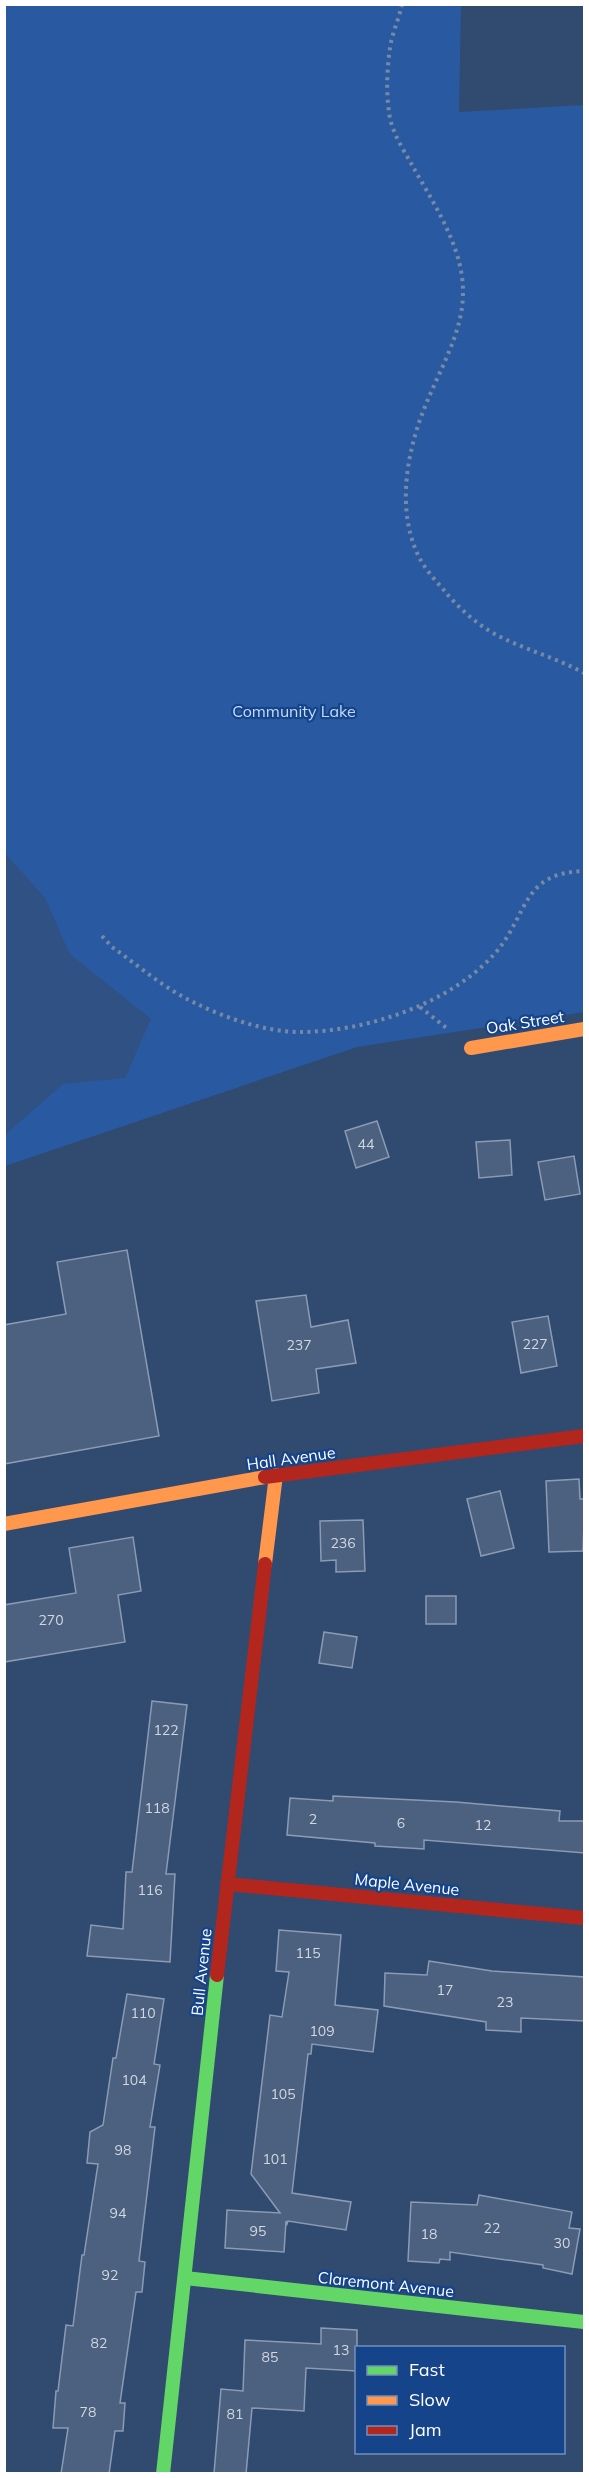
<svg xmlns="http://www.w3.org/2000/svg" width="589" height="2478" viewBox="0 0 589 2478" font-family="Mulish,sans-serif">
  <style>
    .green { fill: #295aa1 }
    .water { fill: #305184 }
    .building { fill: #4c6180; stroke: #8b9bb3; stroke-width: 1.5 }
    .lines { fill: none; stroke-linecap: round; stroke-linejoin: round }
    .path { stroke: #778aa5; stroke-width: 4; stroke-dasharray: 3 4.5; stroke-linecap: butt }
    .fast { stroke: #63d668; stroke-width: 14 }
    .slow { stroke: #ff974d; stroke-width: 14 }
    .jam { stroke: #b3261e; stroke-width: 14 }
    .labels { text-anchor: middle; stroke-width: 4.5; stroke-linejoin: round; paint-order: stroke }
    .number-label { font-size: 14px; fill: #d2d8df }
    .park-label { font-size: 16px; fill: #c4dbfb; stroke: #15448b }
    .street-label { font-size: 16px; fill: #fff; stroke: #15448b }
  </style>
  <rect width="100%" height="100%" fill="#304a70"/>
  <!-- green -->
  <path class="green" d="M5,5h456l-2,107 125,-7v907l-227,35 -352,119z"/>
  <!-- water -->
  <path class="water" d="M5,853l40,45 25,56 81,65 -26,59 -62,6 -58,51z"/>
  <!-- building -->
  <path class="building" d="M377,1121l12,36 -33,11 -11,-37z
    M510,1140l2,35 -33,3 -3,-36z
    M574,1156l6,38 -35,6 -7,-38z
    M127,1250l32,186 -155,28v-139l62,-11 -9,-52z
    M306,1295l5,32 37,-7 8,43 -40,6 3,24 -47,8 -16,-100z
    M548,1316l9,50 -36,7 -9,-51z
    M579,1479l1,20h5l-2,52 -34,1 -3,-71z
    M500,1491l14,57 -33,8 -14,-57z
    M363,1520l2,51 -29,1v-12l-15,1 -1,-40z
    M133,1537l8,54 -23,4 7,47 -121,20v-57l72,-12 -7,-45z
    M426,1596h30v28h-30z
    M324,1632l33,5 -5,31 -33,-5z
    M152,1701l35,4 -21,169h9l-5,88 -83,-6 4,-31 32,4 3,-57h6z
    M333,1796l123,6 104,9 -1,10h26v32l-161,-13v9l-49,-3v-3l-88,-8 3,-37 43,3z
    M279,1930l62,5 -6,70 43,5 -5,42 -61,-8 -1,10h-3l-16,139 59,9 -5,28 -58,-9 -1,3 -1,-3 -2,31 -59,-4 2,-38 53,3 -29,-39 19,-159 12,2 7,-45 -13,-1z
    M429,1961l63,10 93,6v44l-64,-3v14l-35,-2v-8l-102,-16 1,-33 42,2z
    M127,1994l37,5 -10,65 6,1 -10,62h5l-16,134 6,1 -3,30h-6l-16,111h5l-2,28h-8l-6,43h-48l7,-46h-15l3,-37h2l8,-66 7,1 9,-71h2l14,-91 -11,-1 3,-31 13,-7 10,-67h3z
    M479,2195l93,17 -3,16 11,1 -8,45 -29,-6v-3l-93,-13v8l-10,-1 -1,4 -31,-2 3,-59 66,3z
    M321,2328l36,2v41l-51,-3 -2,43 -52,-3 -6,66h-32l7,-85 22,2 2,-51 76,4z"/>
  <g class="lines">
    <!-- path -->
    <path class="path" d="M402,4c-3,15 -10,29 -12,44 -3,20 -4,43 -1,64 2,19 14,37 23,53 19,34 45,73 50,112 6,44 -16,80 -33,120 -21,48 -34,109 -11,158 7,15 20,28 30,40 13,15 28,28 45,38 29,16 62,24 91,40
      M102,936l10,11c27,19 53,42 83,56 31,15 70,29 105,29 66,0 153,-29 197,-81 32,-39 25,-78 87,-80
      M420,1007l29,23"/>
    <!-- fast -->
    <path class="fast" d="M185,2278l399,44
      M163,2474l54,-499"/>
    <!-- slow -->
    <path class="slow" d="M471,1048l113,-19
      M4,1524l261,-47
      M265,1564l11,-89"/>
    <!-- jam -->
    <path class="jam" d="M265,1477l319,-41
      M227,1884l357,34
      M217,1975l48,-411"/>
  </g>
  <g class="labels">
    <!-- number labels -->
    <g class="number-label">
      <text x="366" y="1149">44</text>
      <text x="535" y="1349">227</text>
      <text x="299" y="1350">237</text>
      <text x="343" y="1548">236</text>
      <text x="51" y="1625">270</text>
      <text x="166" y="1735">122</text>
      <text x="157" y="1813">118</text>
      <text x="313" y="1824">2</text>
      <text x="401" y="1828">6</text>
      <text x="483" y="1830">12</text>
      <text x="150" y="1895">116</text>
      <text x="308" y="1958">115</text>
      <text x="445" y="1995">17</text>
      <text x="505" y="2007">23</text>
      <text x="143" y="2018">110</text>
      <text x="322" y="2036">109</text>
      <text x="134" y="2085">104</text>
      <text x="283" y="2099">105</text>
      <text x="123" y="2155">98</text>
      <text x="275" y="2164">101</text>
      <text x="118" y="2218">94</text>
      <text x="492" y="2233">22</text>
      <text x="258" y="2236">95</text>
      <text x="429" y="2239">18</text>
      <text x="562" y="2248">30</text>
      <text x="110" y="2280">92</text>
      <text x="99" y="2348">82</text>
      <text x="341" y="2355">13</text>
      <text x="270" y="2362">85</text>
      <text x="88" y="2417">78</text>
      <text x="235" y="2419">81</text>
    </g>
    <!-- park labels -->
    <g class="park-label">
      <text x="294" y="717">Community Lake</text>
    </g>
    <!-- street labels -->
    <g class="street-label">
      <text transform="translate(525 1022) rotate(-9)" y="6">Oak Street</text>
      <text transform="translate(291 1458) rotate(-8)" y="6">Hall Avenue</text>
      <text transform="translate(407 1884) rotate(6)" y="6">Maple Avenue</text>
      <text transform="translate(201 1972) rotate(-84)" y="6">Bull Avenue</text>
      <text transform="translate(386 2284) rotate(6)" y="6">Claremont Avenue</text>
    </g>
  </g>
  <!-- border -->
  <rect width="589" height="2478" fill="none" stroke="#ffffff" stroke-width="12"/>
  <!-- legend -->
  <rect x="355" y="2346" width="210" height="108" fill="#15448b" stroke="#738fb9" stroke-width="1.5"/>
  <rect x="367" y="2366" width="30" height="9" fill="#63d668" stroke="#738fb9" stroke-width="1.5"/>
  <text x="409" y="2376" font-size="18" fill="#ffffff">Fast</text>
  <rect x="367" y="2396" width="30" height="9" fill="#ff974d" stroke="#738fb9" stroke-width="1.5"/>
  <text x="409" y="2406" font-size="18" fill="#ffffff">Slow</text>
  <rect x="367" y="2426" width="30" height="9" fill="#b3261e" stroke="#738fb9" stroke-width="1.5"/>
  <text x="409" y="2436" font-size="18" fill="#ffffff">Jam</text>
</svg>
